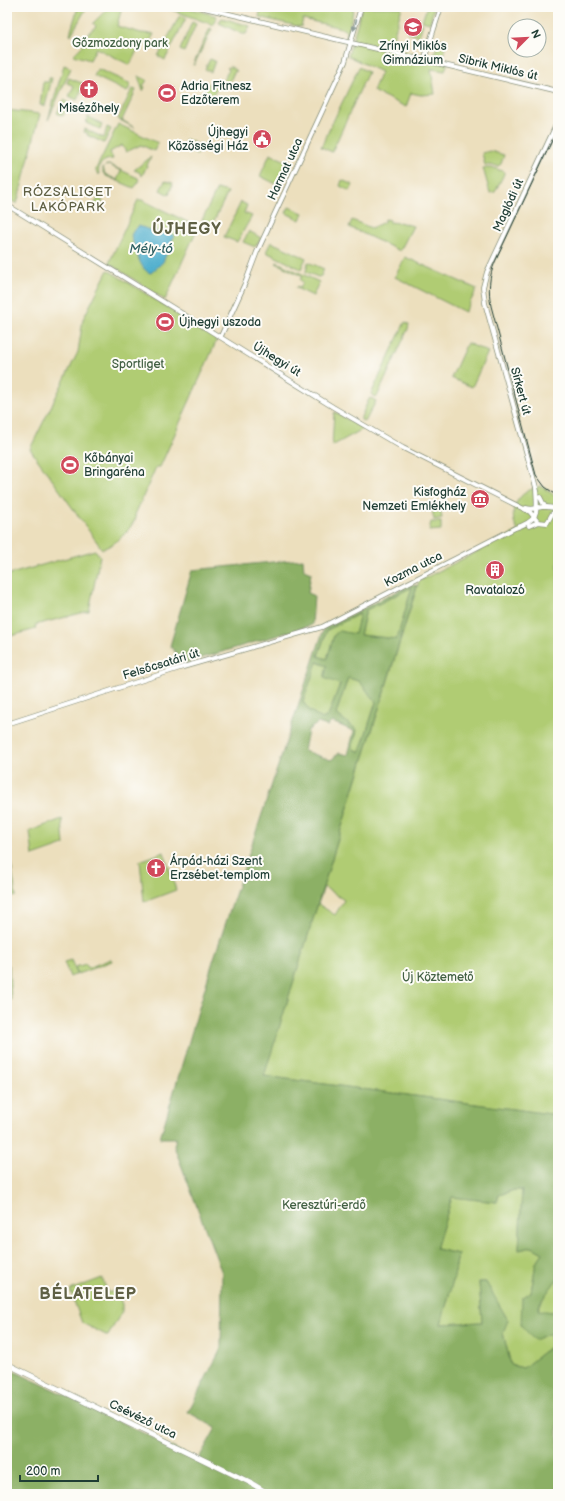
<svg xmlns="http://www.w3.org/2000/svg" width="565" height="1501" viewBox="0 0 565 1501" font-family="'Balsamiq Sans',sans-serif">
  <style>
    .green { fill: #b0cc73; stroke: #688454; fill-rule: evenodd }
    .forest { fill: #8cb065; stroke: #56764c; fill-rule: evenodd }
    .water { fill: #4eaecd; stroke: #367680 }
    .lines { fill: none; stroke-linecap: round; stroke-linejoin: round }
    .minor-casing { stroke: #868e78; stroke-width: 5.5 }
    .major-casing { stroke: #868e78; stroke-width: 6 }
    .minor { stroke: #fff; stroke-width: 4 }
    .major { stroke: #fff; stroke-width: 5 }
    .tram { stroke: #1f3d34; stroke-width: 1 }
    .oneway { fill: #8f9e9a }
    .labels { text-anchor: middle; stroke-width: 4; stroke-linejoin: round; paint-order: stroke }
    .park-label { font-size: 12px; fill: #436144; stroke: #fdfcf7 }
    .poi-label { font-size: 12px; fill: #1f3d34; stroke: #fdfcf7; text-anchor: start }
    .street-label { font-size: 12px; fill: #1f3d34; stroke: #fdfcf7 }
    .neighbourhood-label { font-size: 13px; letter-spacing: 1px; fill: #5f6044; stroke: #fdfcf7 }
    .water-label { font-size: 13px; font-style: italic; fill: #2d5f62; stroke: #fdfcf7 }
    .district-label { font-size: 16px; font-weight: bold; letter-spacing: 1px; fill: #5f6044; stroke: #fdfcf7 }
  </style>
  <rect width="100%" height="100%" fill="#fdfcf7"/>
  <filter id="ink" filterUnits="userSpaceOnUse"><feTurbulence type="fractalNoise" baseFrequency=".025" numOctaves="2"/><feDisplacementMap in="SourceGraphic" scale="8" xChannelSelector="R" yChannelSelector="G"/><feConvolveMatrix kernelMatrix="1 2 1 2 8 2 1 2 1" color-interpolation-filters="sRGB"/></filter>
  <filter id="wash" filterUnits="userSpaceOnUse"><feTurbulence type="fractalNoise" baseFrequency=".012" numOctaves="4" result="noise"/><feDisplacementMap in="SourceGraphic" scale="16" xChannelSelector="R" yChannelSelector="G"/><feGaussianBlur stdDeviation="0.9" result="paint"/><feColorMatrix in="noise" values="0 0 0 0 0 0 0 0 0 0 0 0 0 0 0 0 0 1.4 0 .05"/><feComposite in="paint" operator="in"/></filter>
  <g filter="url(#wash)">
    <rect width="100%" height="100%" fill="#ecdfbd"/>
    <!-- green -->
    <path class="green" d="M78,7h9l-16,28 -1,-1z
      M104,7h18l-5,19 24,7 13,1 -6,11 -7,-3 -11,23 -34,-17 -6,12 -17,-5 13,-13 -3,-4 13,-12 -3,-3 13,-13z
      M173,7h12l32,9 -4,9 -41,-15z
      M261,7h93l-7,31 -1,-7 -5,-3 -38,-9 -2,8 -42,-10z
      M362,7h40l-12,41 58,14 -3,9 -14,-2 4,25 -14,1 -10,-2 -5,14 -33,-16 8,-19 -33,-16z
      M427,7l7,1 -4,15 -8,-2z
      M180,15l6,3 -21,42 -7,-4z
      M222,18l28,8 -4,8h-4l-23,-11z
      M412,21l11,3 -4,12 -11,-3z
      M192,22l4,2 -12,28 -4,-2z
      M210,28l2,1 -18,36h-1z
      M439,38l8,2 -4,18 -9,-2z
      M210,59l5,2 -4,11 -6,-3z
      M64,65l7,3 -23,52z
      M230,66l7,5 -3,1 -6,14 -6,-2 7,-15 -2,-1z
      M359,67l9,5 -36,80 -11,-5z
      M98,69l33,15 -4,8 -33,-16z
      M138,76l9,4 -4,6 2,1 -2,4z
      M49,78h3l-7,28 -5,-1 3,-23h6z
      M69,78l15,6 -7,16 -8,-4 5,-10 -7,-3z
      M209,83l9,2 -8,17 -12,-7 7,-5z
      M132,89l4,1 -14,30 13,8 -17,-9z
      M64,100l5,3 -6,13 -6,-3z
      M7,110l33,4 -23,90 -10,-6z
      M88,117l14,7 -2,5 -14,-6z
      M118,124l40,19 -4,8 -13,-6 -15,7 -4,-7 -12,7 3,7c-10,0 -16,6 -14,16l-3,-3v-3z
      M107,127l4,2 -7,14 -17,-8 1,-2 -4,-1 1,-3 19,9z
      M186,139l15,7 -4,9 -15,-7z
      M490,151l14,4 -3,9 -3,2 -13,-1 -3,-12z
      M270,154l23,10 -11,23 -22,-11z
      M151,157l-9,19 -3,-4 -5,-2z
      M106,165l6,1 26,12 1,4 -5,6 -28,-12 -3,-3v-6l2,7 12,6 4,-9 -12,-6 -4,1z
      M483,168h11l11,4 -10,20 -5,1z
      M342,180l11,5 -3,6 -10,-5z
      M165,181l8,2 -4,12 -9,-5z
      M217,189l11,3 -16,33 -10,-5z
      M97,194l2,4 4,3 -4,10 -7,-4 6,-8 -2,-3z
      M138,200h4l56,27 -33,73 -56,-37z
      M241,202l6,3 -3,8 8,3 -15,26 -13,-5z
      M289,207l14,6 -3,7 -14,-7z
      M386,219l4,1 -1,2 10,1v-1l14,4 -13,25 -51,-24 3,-7 19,8 13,-6v-2z
      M249,231l12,7 -6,9 -12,-5z
      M271,242l35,16 -5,11 -35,-17z
      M405,257l72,32 -12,23 -70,-35z
      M277,262l42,20 -6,14 -17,-8 1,-2 3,2 3,-6 -3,-2 2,-4 -26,-13z
      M308,262l16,7 -3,7 -3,1 -12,-5z
      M108,270l107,67 1,5 -56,125h-4l-21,48 1,3c-7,13 -19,26 -34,31l-72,-100 48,-97 5,-33z
      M405,322l4,2 -1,5 -31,68 -4,-1 -2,-2z
      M467,343l21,9 -16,35 -21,-9z
      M371,398l5,3 -11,21 -4,-2v-3l8,-18z
      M335,412l28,17 -31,17 2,-33z
      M541,486l17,12v617l-294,-39 155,-495 99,-50c-12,-21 0,-40 23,-45zM324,887l20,13 -9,15 -17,-11z
      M439,503l3,15 -8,2 -3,-16z
      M431,522h10v8l-12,1z
      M95,550l5,6 -11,55 -54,14 1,4 -29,8v-62z
      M412,587l-15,52 -37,-4 6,-25z
      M361,613l-6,21 -21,2 -7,23 -9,-3 9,-26z
      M316,662l12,4 12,18 -12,32 -6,3 -13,-9 -6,-8z
      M348,678l11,3 17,21 -16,50 -8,-3 5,-19 -21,-16z
      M62,819l2,26 -31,11 -3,-25z
      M7,838l9,58 -9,3z
      M164,852l12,38 -32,12 -4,-41z
      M111,959l1,2 -34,13 -3,-7 11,-3 2,4z
      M71,960l6,14 -7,3 -6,-15z
      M7,965h2l2,35 -4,2z
      M514,1190h8l-3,60 13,-3 11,6 -7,10 -5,29 -9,6 29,35 -1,14 -27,21 -12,-3 -8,-32 -17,-51h-7l3,40 -41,2 13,-47 4,-23 -22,-5 16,-52 45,5 2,-7z
      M102,1278l6,15 8,-3 6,14v7l-14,25 -26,-13 -12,-33z
      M558,1278v32l-6,2 -14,-1c4,-13 11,-23 20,-33z"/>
    <!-- forest -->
    <path class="forest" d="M303,559l1,11 7,3 -3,20 6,3 -2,29 -127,38 -15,-17 22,-76z
      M412,584l5,2 -153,490 294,39v163l-17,23 -3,9 14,2 6,-2v184h-551v-126l73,34 118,58 18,-32 -28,-16 33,-63 1,-76 -48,-127 2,-8h-16l53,-177 111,-333zM412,587l-15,52 -37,-4 6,-25zM360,613l-5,21 -16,-3 -5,4 -7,24 -9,-3 9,-26zM317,662l10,4 -3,12 16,6 -12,32 -6,3 -13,-9 -6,-8zM348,678l11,3 17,21 -16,50 -8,-4 5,-18 -21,-16zM332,722l22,9 -6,24 -9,-2 -8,7 -27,-9 4,-21 10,-7 9,3zM514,1190h8l-3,60 13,-3 11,6 -7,10 -5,29 -9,6 -1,27 13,15 17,-7 -1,14 -27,21 -12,-3 -8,-32 5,-13 -22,-38h-7l3,40 -41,2 13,-47 4,-23 -22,-5 16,-52 45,5 2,-7z"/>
    <!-- water -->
    <path class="water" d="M139,226l16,6 15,1 4,3 -11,26 -12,11c-11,-1 -17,-28 -20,-38l3,-5z
      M167,318l5,4 -5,9 -6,-4z"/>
  </g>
  <g filter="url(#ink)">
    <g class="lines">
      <defs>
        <path id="minor" d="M200,7l358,85
          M424,60l17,-53
          M7,205l326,202 70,41 127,64 8,10
          M221,336l25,-55 11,-29 88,-190 16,-55
          M537,491l-52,-188 -2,-16 4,-15 71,-151
          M540,497l5,10
          M526,508c7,2 9,0 16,-1 6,-1 9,2 16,0
          M529,526l9,-4 9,1 5,-9 6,-5
          M7,724l176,-57 139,-40 193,-99c26,-8 22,-17 21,-40"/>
        <path id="major" d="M7,1364l244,119 18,11"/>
      </defs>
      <!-- minor casing -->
      <use href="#minor" class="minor-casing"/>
      <!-- major casing -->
      <use href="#major" class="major-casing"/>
      <!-- minor -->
      <use href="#minor" class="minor"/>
      <!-- major -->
      <use href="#major" class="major"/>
      <!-- tram -->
      <path class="tram" d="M558,128l-63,134c-6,14 -7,29 -4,44l45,169 9,12 13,9"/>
    </g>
    <!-- one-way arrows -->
    <defs><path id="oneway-solid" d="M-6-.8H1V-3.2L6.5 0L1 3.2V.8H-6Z"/></defs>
    <use class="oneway" href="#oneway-solid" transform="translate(355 25) rotate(106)"/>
  </g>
  <!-- icons -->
  <defs>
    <symbol id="school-disc" viewBox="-11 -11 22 22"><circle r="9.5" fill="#d1495b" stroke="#fdfcf7"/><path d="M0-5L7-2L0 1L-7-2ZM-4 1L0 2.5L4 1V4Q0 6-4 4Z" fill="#fff"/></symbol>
    <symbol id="church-disc" viewBox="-11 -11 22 22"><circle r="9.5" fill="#d1495b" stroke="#fdfcf7"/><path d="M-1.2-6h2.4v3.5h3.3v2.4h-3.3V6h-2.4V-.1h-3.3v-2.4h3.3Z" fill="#fff"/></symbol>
    <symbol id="stadium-disc" viewBox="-11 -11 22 22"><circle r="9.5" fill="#d1495b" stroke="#fdfcf7"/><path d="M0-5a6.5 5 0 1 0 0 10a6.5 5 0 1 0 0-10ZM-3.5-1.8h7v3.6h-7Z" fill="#fff"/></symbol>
    <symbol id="civic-disc" viewBox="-11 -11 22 22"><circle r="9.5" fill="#d1495b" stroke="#fdfcf7"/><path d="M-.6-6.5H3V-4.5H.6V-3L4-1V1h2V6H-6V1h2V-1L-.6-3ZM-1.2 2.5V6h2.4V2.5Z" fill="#fff"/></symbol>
    <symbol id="museum-disc" viewBox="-11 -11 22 22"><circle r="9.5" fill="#d1495b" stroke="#fdfcf7"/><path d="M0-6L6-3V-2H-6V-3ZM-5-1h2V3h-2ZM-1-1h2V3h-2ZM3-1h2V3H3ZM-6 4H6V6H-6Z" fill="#fff"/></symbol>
    <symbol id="building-disc" viewBox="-11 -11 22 22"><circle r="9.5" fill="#d1495b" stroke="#fdfcf7"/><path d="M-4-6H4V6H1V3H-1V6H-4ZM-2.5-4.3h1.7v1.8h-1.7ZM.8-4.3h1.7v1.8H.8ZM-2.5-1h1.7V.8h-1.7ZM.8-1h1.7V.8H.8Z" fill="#fff"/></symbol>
  </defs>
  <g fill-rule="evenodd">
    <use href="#school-disc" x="402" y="16" width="22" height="22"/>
    <use href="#church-disc" x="78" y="78" width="22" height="22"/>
    <use href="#stadium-disc" x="156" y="82" width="22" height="22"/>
    <use href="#civic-disc" x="251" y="128" width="22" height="22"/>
    <use href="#stadium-disc" x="154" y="311" width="22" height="22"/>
    <use href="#stadium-disc" x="59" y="454" width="22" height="22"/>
    <use href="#museum-disc" x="469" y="488" width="22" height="22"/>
    <use href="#building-disc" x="484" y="559" width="22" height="22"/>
    <use href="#church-disc" x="145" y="857" width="22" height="22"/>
  </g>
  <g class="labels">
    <!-- park labels -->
    <g class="park-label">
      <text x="120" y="47">Gőzmozdony park</text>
      <text x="138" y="368">Sportliget</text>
      <text x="438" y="981">Új Köztemető</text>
      <text x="324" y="1209">Keresztúri-erdő</text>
    </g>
    <!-- poi labels -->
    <g class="poi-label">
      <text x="413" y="50" text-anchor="middle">Zrínyi Miklós<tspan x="413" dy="14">Gimnázium</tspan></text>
      <text x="181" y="90">Adria Fitnesz<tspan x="181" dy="14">Edzőterem</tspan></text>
      <text x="89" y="112" text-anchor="middle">Misézőhely</text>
      <text x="248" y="136" text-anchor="end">Újhegyi<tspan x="248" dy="14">Közösségi Ház</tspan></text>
      <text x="179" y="326">Újhegyi uszoda</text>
      <text x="84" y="462">Kőbányai<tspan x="84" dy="14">Bringaréna</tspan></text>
      <text x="466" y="496" text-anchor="end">Kisfogház<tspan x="466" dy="14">Nemzeti Emlékhely</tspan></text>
      <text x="495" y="594" text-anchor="middle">Ravatalozó</text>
      <text x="170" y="865">Árpád-házi Szent<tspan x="170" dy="14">Erzsébet-templom</tspan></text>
    </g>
    <!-- street labels -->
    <g class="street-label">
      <text transform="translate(498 67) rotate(13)" y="4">Sibrik Miklós út</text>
      <text transform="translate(285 169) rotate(-65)" y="4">Harmat utca</text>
      <text transform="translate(508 205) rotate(-65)" y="4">Maglódi út</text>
      <text transform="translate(277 359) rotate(32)" y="4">Újhegyi út</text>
      <text transform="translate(521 391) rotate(75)" y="4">Sírkert út</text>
      <text transform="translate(413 569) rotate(-27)" y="4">Kozma utca</text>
      <text transform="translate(161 664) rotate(-17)" y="4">Felsőcsatári út</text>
      <text transform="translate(143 1419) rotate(26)" y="4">Csévéző utca</text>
    </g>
    <!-- neighbourhood labels -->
    <g class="neighbourhood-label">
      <text x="68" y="196">RÓZSALIGET<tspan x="68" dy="15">LAKÓPARK</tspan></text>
    </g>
    <!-- water labels -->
    <g class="water-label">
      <text x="151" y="253">Mély-tó</text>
    </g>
    <!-- district labels -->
    <g class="district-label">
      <text x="187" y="234">ÚJHEGY</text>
      <text x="88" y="1299">BÉLATELEP</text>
    </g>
  </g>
  <!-- margin -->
  <rect width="565" height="1501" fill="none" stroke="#fdfcf7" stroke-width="24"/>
  <!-- north arrow -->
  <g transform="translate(527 38) rotate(66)"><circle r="19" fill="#fdfcf7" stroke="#a4b0a9"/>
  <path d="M0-3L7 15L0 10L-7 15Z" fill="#d1495b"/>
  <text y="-6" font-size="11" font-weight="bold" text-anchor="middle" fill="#1f3d34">N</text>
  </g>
  <!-- scale -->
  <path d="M20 1475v6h78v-6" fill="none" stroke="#1f3d34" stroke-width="2"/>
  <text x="26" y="1475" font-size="12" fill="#1f3d34" stroke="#fdfcf7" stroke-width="3" paint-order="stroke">200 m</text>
</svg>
